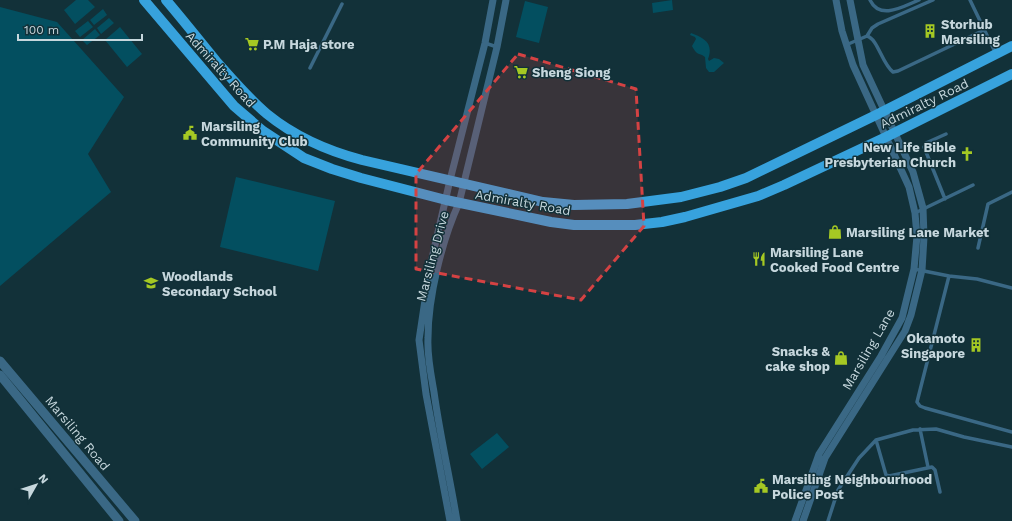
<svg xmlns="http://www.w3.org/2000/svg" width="1012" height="521" viewBox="0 0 1012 521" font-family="'Work Sans',sans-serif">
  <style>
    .green { fill: #034f60 }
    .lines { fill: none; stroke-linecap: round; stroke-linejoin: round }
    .service { stroke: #3a6885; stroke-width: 3.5 }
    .minor { stroke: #3a6885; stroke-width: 7 }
    .tertiary { stroke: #3a6885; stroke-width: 9 }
    .primary { stroke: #37a2dd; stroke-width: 10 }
    .marked { fill: #d44243; fill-opacity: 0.2; stroke: #d44243; stroke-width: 3; stroke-dasharray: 8 5; stroke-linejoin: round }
    .labels { text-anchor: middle; stroke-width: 3; stroke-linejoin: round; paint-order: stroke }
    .poi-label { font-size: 13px; font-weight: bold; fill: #c6d7dd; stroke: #123139; text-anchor: start }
    .street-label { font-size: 13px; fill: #c6d7dd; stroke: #123139 }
  </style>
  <rect width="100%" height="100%" fill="#123139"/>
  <!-- green -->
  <path class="green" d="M76,0h12l7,7 -20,17 -11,-14z
    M672,0l1,10 -20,3 -1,-10z
    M525,1l23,6 -9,36 -23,-6z
    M0,7l57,15 67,75 -36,57 23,38 -111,94z
    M103,9l4,6 -13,10 -4,-5z
    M109,18l5,5 -13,11 -4,-6z
    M88,21l5,6 -13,10 -5,-6z
    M120,27l22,27 -15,13 -22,-27z
    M95,29l5,6 -13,10 -5,-5z
    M691,33c13,5 23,10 17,26l1,2 5,-3 5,1 5,4 -10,9h-5l-3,-4 -1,-11c-6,-5 -7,0 -13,-11l4,-7 -1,-2 -5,-2z
    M236,177l99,24 -17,70 -98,-24z
    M497,433l12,14 -27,22 -12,-15z"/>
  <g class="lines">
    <!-- service -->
    <path class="service" d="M870,0c10,21 34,6 49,0
      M970,0l26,54
      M867,36c11,3 15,28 26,36l5,-1 86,-41
      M485,43l12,4
      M846,45l21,-9 5,-8 6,-4 55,-24
      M310,68l32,-64
      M945,199l-21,-52 2,-4 20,-9
      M915,213l58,-28
      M978,248l10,-44 24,-12
      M914,269l35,7 28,3 35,9
      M949,276l-32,126 3,4 5,2 87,24
      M920,429l8,38
      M876,440l10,35 3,1 43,-9 3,3 5,22
      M828,521l10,-31 21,-32 17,-18 37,-10 23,-1 28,8 48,10"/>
    <!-- minor -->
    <path class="minor" d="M450,521l-24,-127 -7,-54 11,-73 20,-87 35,-137 8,-43
      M457,521c-7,-43 -17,-85 -23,-129 -3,-17 -7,-36 -6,-54 0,-41 14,-98 31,-135l38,-156 9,-47
      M795,521l24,-67 62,-98 21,-38 12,-49 3,-33 -2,-23 -6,-26 -56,-122 -11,-34 -6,-31
      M803,521l22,-63 80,-127 6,-16 11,-45 2,-33 -1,-29 -10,-36 -50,-107 -13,-65"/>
    <!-- tertiary -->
    <path class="tertiary" d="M0,361l135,160
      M0,375l119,146"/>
    <!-- primary -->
    <path class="primary" d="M144,0l90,106 29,25 41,27 28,11 29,9 85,22 105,22 23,3h61l27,-3 23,-5 73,-21 26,-11 102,-48 126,-63
      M166,0c17,20 33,40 50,61 16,18 32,37 51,53 27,22 61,37 95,46l181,42 31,3 53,-1 54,-7 39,-10 26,-9 130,-63 136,-69"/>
  </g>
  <!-- marked area -->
  <path class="marked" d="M518,54l118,35 8,137 -63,74 -165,-31v-95z"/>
  <!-- icons -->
  <defs>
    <symbol id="building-bare" viewBox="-9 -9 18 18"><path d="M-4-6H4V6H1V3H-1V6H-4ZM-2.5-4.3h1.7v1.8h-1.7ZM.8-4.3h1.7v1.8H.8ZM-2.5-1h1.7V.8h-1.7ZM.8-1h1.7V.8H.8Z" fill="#a5c823" stroke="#123139" stroke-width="2.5" paint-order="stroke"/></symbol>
    <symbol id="supermarket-bare" viewBox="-9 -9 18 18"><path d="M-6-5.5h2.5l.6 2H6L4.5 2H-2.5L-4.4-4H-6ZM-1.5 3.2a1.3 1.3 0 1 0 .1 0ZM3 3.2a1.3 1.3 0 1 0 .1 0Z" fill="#a5c823" stroke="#123139" stroke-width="2.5" paint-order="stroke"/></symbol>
    <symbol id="civic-bare" viewBox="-9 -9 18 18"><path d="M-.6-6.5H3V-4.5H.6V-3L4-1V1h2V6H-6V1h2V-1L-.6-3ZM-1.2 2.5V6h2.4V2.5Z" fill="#a5c823" stroke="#123139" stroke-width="2.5" paint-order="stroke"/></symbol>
    <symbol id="church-bare" viewBox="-9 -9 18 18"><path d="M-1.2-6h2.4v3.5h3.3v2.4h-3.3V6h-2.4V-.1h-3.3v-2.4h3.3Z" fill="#a5c823" stroke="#123139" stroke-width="2.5" paint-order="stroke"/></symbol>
    <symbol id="shop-bare" viewBox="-9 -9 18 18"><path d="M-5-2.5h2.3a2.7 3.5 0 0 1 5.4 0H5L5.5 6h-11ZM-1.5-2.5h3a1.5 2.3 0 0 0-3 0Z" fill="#a5c823" stroke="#123139" stroke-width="2.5" paint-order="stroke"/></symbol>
    <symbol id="restaurant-bare" viewBox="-9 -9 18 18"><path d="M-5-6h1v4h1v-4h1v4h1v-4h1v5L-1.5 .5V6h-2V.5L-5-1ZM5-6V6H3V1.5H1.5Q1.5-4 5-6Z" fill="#a5c823" stroke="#123139" stroke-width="2.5" paint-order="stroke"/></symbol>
    <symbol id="school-bare" viewBox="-9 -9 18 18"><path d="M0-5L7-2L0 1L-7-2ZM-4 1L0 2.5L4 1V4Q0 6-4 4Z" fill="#a5c823" stroke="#123139" stroke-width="2.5" paint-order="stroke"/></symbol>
  </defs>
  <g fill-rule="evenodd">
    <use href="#building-bare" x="920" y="21" width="20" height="20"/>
    <use href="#supermarket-bare" x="242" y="34" width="20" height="20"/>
    <use href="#supermarket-bare" x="511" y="62" width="20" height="20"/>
    <use href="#civic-bare" x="180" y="123" width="20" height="20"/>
    <use href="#church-bare" x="957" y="144" width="20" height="20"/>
    <use href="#shop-bare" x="825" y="222" width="20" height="20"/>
    <use href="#restaurant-bare" x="749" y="249" width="20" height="20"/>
    <use href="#school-bare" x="141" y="273" width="20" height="20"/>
    <use href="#building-bare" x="966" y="335" width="20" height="20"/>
    <use href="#shop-bare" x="831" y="348" width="20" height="20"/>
    <use href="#civic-bare" x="751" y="476" width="20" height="20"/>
  </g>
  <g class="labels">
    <!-- poi labels -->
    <g class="poi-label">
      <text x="941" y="29">Storhub<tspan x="941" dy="15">Marsiling</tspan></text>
      <text x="263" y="49">P.M Haja store</text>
      <text x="532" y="77">Sheng Siong</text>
      <text x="201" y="131">Marsiling<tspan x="201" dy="15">Community Club</tspan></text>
      <text x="956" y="152" text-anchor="end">New Life Bible<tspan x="956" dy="15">Presbyterian Church</tspan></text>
      <text x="846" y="237">Marsiling Lane Market</text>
      <text x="770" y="257">Marsiling Lane<tspan x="770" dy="15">Cooked Food Centre</tspan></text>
      <text x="162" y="281">Woodlands<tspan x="162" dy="15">Secondary School</tspan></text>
      <text x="965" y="343" text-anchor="end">Okamoto<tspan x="965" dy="15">Singapore</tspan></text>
      <text x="830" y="356" text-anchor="end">Snacks &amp;<tspan x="830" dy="15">cake shop</tspan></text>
      <text x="772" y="484">Marsiling Neighbourhood<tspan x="772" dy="15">Police Post</tspan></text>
    </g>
    <!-- street labels -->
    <g class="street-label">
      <text transform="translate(221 69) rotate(48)" y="5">Admiralty Road</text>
      <text transform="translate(924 103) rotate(-26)" y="5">Admiralty Road</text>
      <text transform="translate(523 202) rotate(10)" y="5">Admiralty Road</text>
      <text transform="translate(432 256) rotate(-75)" y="5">Marsiling Drive</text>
      <text transform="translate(868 349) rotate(-60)" y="5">Marsiling Lane</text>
      <text transform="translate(78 433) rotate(50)" y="5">Marsiling Road</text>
    </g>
  </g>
  <!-- north arrow -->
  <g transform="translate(36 485) rotate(51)" stroke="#123139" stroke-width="3" paint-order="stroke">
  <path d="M0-3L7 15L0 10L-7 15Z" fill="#c6d7dd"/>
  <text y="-6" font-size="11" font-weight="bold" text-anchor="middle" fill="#c6d7dd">N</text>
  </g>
  <!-- scale -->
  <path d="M18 34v6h124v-6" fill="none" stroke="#c6d7dd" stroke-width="2"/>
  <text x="24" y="34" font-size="12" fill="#c6d7dd" stroke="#123139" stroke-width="3" paint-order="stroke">100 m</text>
</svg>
